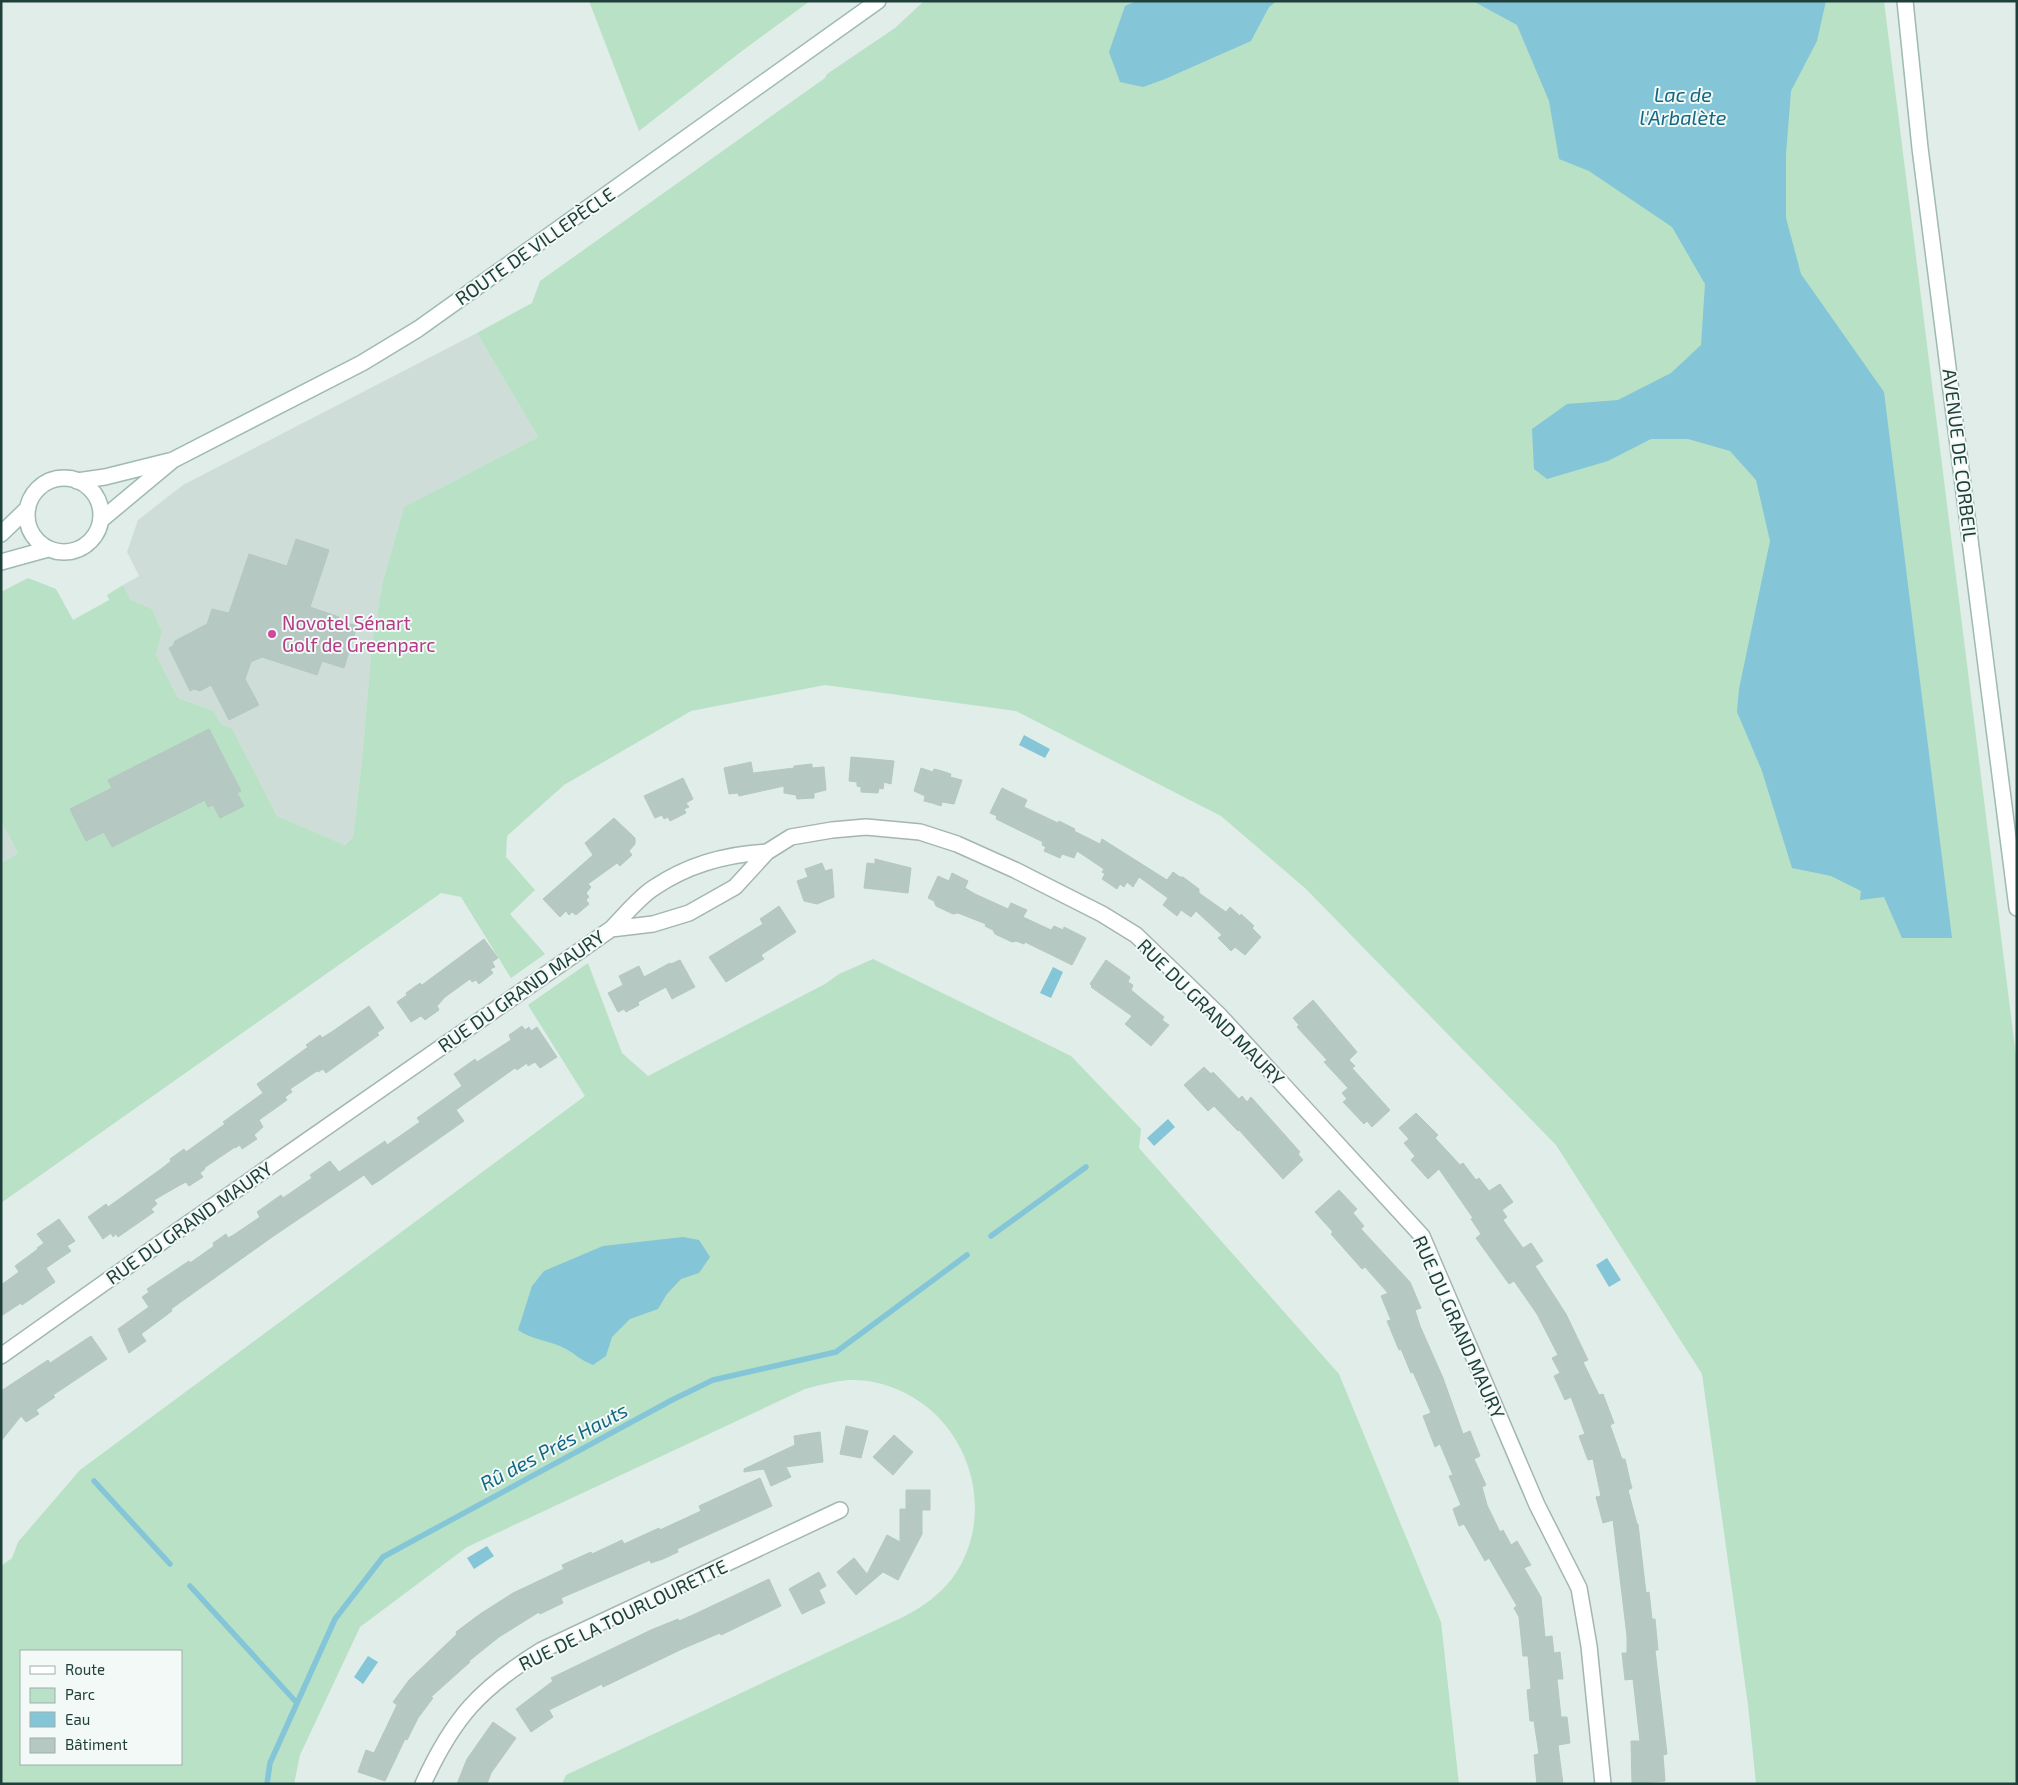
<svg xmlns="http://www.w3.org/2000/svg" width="2018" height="1785" viewBox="0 0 2018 1785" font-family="'Exo 2',sans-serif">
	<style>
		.built { fill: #cfddd8 }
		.green { fill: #b8e1c6; fill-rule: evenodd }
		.water { fill: #84c5d8 }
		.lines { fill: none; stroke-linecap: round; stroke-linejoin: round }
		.stream { stroke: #84c5d8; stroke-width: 5.5 }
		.building { fill: #b6c8c2; stroke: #b3c8c0 }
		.street-casing { stroke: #a3b6b1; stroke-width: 18 }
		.secondary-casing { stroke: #9ebab2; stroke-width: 18 }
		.street { stroke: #fff; stroke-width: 15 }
		.secondary { stroke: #fff; stroke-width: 15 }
		.hotel-dot { fill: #d1479c; stroke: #f2f9f6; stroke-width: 2 }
		.labels { text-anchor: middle; stroke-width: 4; stroke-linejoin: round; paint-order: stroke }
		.street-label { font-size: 19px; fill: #1f403a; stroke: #f2f9f6 }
		.hotel-label { font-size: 19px; fill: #b23c85; stroke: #f2f9f6; text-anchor: start }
		.water-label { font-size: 20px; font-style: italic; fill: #136782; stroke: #f2f9f6 }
	</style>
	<rect width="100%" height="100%" fill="#e1ede9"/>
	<path class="built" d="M 477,333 L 538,437 L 404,507 L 383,581 L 372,642 L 362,760 L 353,837 L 343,845 L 277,816 L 232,728 L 221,724 L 214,711 L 178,698 L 156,655 L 162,632 L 152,609 L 131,600 L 123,585 L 139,576 L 127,552 L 138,520 L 183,485 Z
		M 1,821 L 18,853 L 1,863 Z"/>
	<path class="green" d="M 589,1 L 810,1 L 742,51 L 639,131 Z
		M 924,1 L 1884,1 L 2017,1064 L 2017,1784 L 1756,1784 L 1748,1705 L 1702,1374 L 1556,1145 L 1306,889 L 1221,816 L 1016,711 L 825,685 L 691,711 L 564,785 L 507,836 L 506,857 L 535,890 L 510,914 L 545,954 L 511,978 L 461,897 L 441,893 L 1,1203 L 1,863 L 18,853 L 1,821 L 1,592 L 28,578 L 56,589 L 73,620 L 109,600 L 107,595 L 123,585 L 131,600 L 152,609 L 162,632 L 156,655 L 178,698 L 214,711 L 221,724 L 232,728 L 277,816 L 344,845 L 353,837 L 362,760 L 372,642 L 383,581 L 404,507 L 538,437 L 477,333 L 532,303 L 540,281 L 825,78 L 827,74 L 895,28 Z
		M 873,959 L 1071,1056 L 1141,1129 L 1139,1148 L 1339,1374 L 1441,1622 L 1459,1784 L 562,1784 L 566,1775 L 903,1617 C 921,1608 938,1596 951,1580 C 992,1526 978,1448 927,1407 C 906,1390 877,1379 850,1380 C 834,1381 820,1385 805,1389 L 467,1547 L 360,1627 L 300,1755 L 294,1784 L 1,1784 L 1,1566 L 12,1558 L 18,1542 L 80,1470 L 585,1096 L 528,1005 L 588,963 L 622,1053 L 648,1076 L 825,984 L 839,974 ZM 21,1651 L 181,1651 L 181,1764 L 21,1764 Z"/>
	<path class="water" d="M 1136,1 L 1277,1 L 1269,7 L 1251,41 L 1165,79 L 1143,87 L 1120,82 L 1109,52 L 1125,6 Z
		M 1473,1 L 1826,1 L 1817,41 L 1791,91 L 1786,154 L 1786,218 L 1801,274 L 1884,392 L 1952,938 L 1902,938 L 1884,897 L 1860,900 L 1861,891 L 1831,876 L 1792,868 L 1762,771 L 1737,712 L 1739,689 L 1770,541 L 1756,480 L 1730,451 L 1688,439 L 1651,439 L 1608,461 L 1547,479 L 1534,469 L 1532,429 L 1567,404 L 1618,400 L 1671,373 L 1701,345 L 1705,284 L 1672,227 L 1589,171 L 1559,159 L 1549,101 L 1517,25 Z
		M 1024,735 L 1050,749 L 1045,758 L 1019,745 Z
		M 1053,967 L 1063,972 L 1051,998 L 1040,993 Z
		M 1168,1119 L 1175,1127 L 1154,1146 L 1147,1138 Z
		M 683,1237 L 699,1240 L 710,1257 L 699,1273 L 681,1279 L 667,1294 L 658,1309 L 630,1319 L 612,1337 L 606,1356 L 593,1365 C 580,1360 577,1355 566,1349 C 550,1340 532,1340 518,1330 L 532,1286 L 544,1271 L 603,1246 Z
		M 1607,1258 L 1621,1280 L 1609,1287 L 1596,1265 Z
		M 487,1546 L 494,1556 L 474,1569 L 467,1558 Z
		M 368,1656 L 378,1662 L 363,1684 L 354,1677 Z"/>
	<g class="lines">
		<path class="stream" d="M 991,1236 L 1086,1167
			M 94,1481 L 170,1564
			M 190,1586 L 297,1703
			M 267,1784 L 270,1763 L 335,1619 L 383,1557 L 672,1400 L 713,1380 L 836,1352 L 967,1255"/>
	</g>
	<path class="building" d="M 296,539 L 329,550 L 310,607 L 339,617 L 338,620 L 357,626 L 344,668 L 322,661 L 317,675 L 262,657 L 251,662 L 245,679 L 259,705 L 229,720 L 211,685 L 200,691 L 194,689 L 190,691 L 169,648 L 173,646 L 175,641 L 207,624 L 212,609 L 229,613 L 249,554 L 287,566 Z
		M 209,729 L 241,791 L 237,793 L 244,806 L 220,818 L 213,805 L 208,807 L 205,800 L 112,847 L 104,832 L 86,841 L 70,809 L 112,788 L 108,780 Z
		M 851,757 L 894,761 L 891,784 L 884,782 L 883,789 L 879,788 L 878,793 L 861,792 L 861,787 L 857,786 L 857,782 L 849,781 Z
		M 751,762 L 753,773 L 794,768 L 794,766 L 812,764 L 812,768 L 824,767 L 826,790 L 814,793 L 814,798 L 797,799 L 796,795 L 784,793 L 784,786 L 739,796 L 738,793 L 729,794 L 724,768 Z
		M 921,768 L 933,772 L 934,769 L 942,771 L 951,774 L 950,777 L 962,780 L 954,804 L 942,802 L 941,806 L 932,803 L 924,801 L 925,796 L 914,791 Z
		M 683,778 L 693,799 L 686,803 L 689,807 L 684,809 L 686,813 L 670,821 L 668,817 L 664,819 L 662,815 L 655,818 L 644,796 Z
		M 1002,788 L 1027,800 L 1024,807 L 1058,823 L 1059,821 L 1075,829 L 1074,831 L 1100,844 L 1102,839 L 1167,880 L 1173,872 L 1180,877 L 1183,877 L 1199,889 L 1199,893 L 1226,912 L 1230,907 L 1240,916 L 1241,914 L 1254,926 L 1252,928 L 1261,937 L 1245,955 L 1235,947 L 1231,951 L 1218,938 L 1222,935 L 1196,911 L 1191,917 L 1181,910 L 1177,916 L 1163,905 L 1168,898 L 1139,877 L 1133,887 L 1127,882 L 1124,887 L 1120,884 L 1117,889 L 1102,879 L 1105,874 L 1102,872 L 1104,869 L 1077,851 L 1074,858 L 1062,854 L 1060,858 L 1044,851 L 1046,847 L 1042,845 L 1043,842 L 996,819 L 997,816 L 990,813 Z
		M 614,818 L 635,838 L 635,844 L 629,851 L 632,855 L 620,866 L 617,863 L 588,884 L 591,887 L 586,893 L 589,897 L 586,900 L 589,904 L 576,915 L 572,912 L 569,915 L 566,911 L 560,917 L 543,899 L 593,855 L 585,843 Z
		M 875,859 L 911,868 L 908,893 L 864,888 L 867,863 L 875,864 Z
		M 822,863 L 825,871 L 832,869 L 834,897 L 817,904 L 804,901 L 797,881 L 808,877 L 805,869 Z
		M 952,873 L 968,881 L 965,888 L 975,894 L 1008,909 L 1011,903 L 1027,910 L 1023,917 L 1051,930 L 1054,926 L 1063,930 L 1064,927 L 1086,938 L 1072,965 L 1025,942 L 1024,944 L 1016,941 L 1012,942 L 995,934 L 993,930 L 985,926 L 986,924 L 958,913 L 953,914 L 936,906 L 934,901 L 928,898 L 938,876 L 949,881 Z
		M 779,906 L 796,932 L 761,955 L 764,959 L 726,982 L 709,957 L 763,924 L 760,919 Z
		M 484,939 L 498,958 L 492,962 L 495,967 L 490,969 L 493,973 L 479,984 L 476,980 L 472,982 L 470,979 L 445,997 L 437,1006 L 439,1010 L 425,1020 L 421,1016 L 411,1022 L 397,1002 L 407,995 L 406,993 L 420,983 L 422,985 Z
		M 680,960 L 695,987 L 672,999 L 666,987 L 638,1002 L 639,1005 L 626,1012 L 624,1009 L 618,1012 L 608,993 L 623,985 L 619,976 L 639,966 L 644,977 L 670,963 L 671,964 Z
		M 1106,960 L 1130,977 L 1128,982 L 1133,985 L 1131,990 L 1164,1017 L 1162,1020 L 1169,1025 L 1151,1046 L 1125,1024 L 1132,1016 L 1091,987 L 1092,986 L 1090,984 Z
		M 1313,1000 L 1357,1052 L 1349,1060 L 1355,1066 L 1352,1068 L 1390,1110 L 1372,1127 L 1367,1121 L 1364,1124 L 1343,1102 L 1347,1099 L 1342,1093 L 1348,1088 L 1324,1062 L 1327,1060 L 1297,1027 L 1299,1025 L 1293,1018 Z
		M 369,1006 L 384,1028 L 377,1033 L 379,1035 L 326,1073 L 323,1069 L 318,1072 L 317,1071 L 290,1089 L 292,1092 L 285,1097 L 287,1100 L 259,1120 L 263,1127 L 254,1135 L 257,1139 L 242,1149 L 240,1145 L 235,1148 L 235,1147 L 204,1168 L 205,1169 L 200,1173 L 203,1177 L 189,1186 L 186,1182 L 180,1185 L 154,1200 L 157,1204 L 151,1209 L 154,1212 L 118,1237 L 116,1234 L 113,1237 L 111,1233 L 103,1239 L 88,1217 L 106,1204 L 108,1207 L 161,1169 L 171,1161 L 170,1159 L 184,1149 L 186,1152 L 225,1124 L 223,1122 L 263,1093 L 257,1084 L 308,1047 L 306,1045 L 320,1035 L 322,1038 L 333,1031 Z
		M 522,1026 L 525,1030 L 529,1027 L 531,1031 L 537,1027 L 557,1057 L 540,1068 L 535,1062 L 528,1066 L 527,1063 L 517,1070 L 515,1068 L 456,1110 L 464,1121 L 380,1180 L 372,1185 L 364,1175 L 275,1235 L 171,1309 L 172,1311 L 141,1334 L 146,1341 L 129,1353 L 118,1329 L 149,1307 L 142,1297 L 149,1292 L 147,1289 L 189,1261 L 190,1263 L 214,1246 L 213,1243 L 226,1234 L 228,1238 L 235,1234 L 260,1217 L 257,1212 L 281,1195 L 283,1198 L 312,1178 L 310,1175 L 330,1161 L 339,1172 L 385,1141 L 387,1145 L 420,1122 L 417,1118 L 462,1086 L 454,1074 L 475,1059 L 477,1062 L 511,1040 L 509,1035 Z
		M 1204,1067 L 1211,1074 L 1213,1072 L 1239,1099 L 1242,1096 L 1247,1102 L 1251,1097 L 1300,1152 L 1298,1154 L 1303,1160 L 1283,1179 L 1239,1130 L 1238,1131 L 1214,1106 L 1208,1111 L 1184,1085 Z
		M 1416,1113 L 1438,1135 L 1435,1138 L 1460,1165 L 1463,1163 L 1476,1180 L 1479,1178 L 1489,1191 L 1500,1184 L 1513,1202 L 1502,1210 L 1507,1217 L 1503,1220 L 1523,1248 L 1531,1243 L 1543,1261 L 1535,1266 L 1566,1314 L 1588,1360 L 1583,1362 L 1599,1395 L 1603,1394 L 1614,1423 L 1610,1425 L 1622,1459 L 1625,1459 L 1630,1481 L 1632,1488 L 1628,1490 L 1637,1524 L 1638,1524 L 1646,1593 L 1649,1592 L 1652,1619 L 1655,1619 L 1658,1650 L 1655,1650 L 1667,1754 L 1663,1755 L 1665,1781 L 1632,1784 L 1631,1741 L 1640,1741 L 1633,1679 L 1625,1680 L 1622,1653 L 1627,1653 L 1627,1636 L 1613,1520 L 1603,1523 L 1596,1497 L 1601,1496 L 1593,1459 L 1588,1460 L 1579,1436 L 1585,1434 L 1571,1397 L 1565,1400 L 1554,1376 L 1560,1373 L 1552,1358 L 1558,1355 L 1537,1314 L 1514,1281 L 1509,1284 L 1476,1238 L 1481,1234 L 1471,1219 L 1473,1218 L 1439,1169 L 1428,1179 L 1411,1160 L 1415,1156 L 1404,1143 L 1409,1139 L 1399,1128 Z
		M 1339,1190 L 1357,1209 L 1353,1213 L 1364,1226 L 1361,1229 L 1410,1282 L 1421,1308 L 1415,1310 L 1420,1326 L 1443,1378 L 1463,1434 L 1470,1431 L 1480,1456 L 1474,1459 L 1486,1485 L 1482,1487 L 1487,1505 L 1500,1532 L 1503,1530 L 1511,1545 L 1517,1541 L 1531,1565 L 1524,1568 L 1541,1597 L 1545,1637 L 1552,1636 L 1554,1653 L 1560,1652 L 1563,1679 L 1557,1679 L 1561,1717 L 1567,1717 L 1570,1743 L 1558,1745 L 1563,1784 L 1537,1784 L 1534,1755 L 1539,1754 L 1534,1721 L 1530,1721 L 1527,1690 L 1531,1689 L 1528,1656 L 1523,1656 L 1519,1617 L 1514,1608 L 1517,1606 L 1489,1558 L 1485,1561 L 1464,1524 L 1459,1526 L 1453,1509 L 1461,1505 L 1449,1476 L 1453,1475 L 1440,1444 L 1435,1447 L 1423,1416 L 1431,1413 L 1413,1372 L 1411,1373 L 1401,1349 L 1399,1350 L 1387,1321 L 1391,1320 L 1381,1296 L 1388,1293 L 1365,1267 L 1362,1269 L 1331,1234 L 1333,1232 L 1315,1212 Z
		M 59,1219 L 75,1241 L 67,1246 L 71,1251 L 46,1268 L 55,1282 L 22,1305 L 21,1303 L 1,1316 L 1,1285 L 19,1272 L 15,1266 L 38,1249 L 37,1248 L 44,1243 L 37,1234 Z
		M 91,1336 L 107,1359 L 53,1395 L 55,1397 L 36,1410 L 39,1414 L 26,1422 L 21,1416 L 1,1441 L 1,1391 L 48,1360 L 50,1363 Z
		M 846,1426 L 868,1431 L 861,1458 L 840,1454 Z
		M 820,1432 L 823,1462 L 786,1467 L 791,1477 L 771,1486 L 764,1469 L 744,1472 L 744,1469 L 795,1445 L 794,1436 Z
		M 894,1435 L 913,1452 L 893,1475 L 873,1457 Z
		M 760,1478 L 772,1506 L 677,1549 L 678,1552 L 663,1559 L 651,1563 L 650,1560 L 561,1598 L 563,1603 L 540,1614 L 539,1612 L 499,1637 L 469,1661 L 470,1662 L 431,1697 L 433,1698 L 418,1718 L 407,1740 L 405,1739 L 385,1781 L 358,1772 L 366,1750 L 374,1753 L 397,1705 L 393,1702 L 409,1680 L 457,1634 L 456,1632 L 480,1614 L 513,1593 L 564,1569 L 562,1565 L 591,1552 L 592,1554 L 622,1540 L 624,1544 L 659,1528 L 660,1530 L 701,1511 L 699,1506 Z
		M 906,1490 L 930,1490 L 930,1510 L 922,1510 L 922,1534 L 898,1580 L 883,1572 L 856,1595 L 837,1572 L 854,1558 L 867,1574 L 887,1535 L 900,1542 L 900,1509 L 906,1509 Z
		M 819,1572 L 826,1586 L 819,1590 L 825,1603 L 802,1614 L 789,1589 Z
		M 769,1579 L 781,1606 L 721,1635 L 720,1633 L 682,1649 L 603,1687 L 602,1684 L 549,1710 L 553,1717 L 531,1732 L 516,1709 L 553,1681 L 551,1678 L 651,1630 L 678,1619 L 679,1621 L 695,1614 Z
		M 493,1722 L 516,1738 L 491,1773 L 487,1784 L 457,1784 L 467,1759 Z"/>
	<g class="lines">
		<g class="street-casing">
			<path id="street" d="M 611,929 C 624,916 640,896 655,887 C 689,864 727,854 767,852
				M 1,1356 L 183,1227 L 611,929 L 653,924 L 689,913 L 735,887 L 767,852 L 791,837 L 832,830 L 866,827 L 920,832 L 957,844 L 1015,870 L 1102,914 L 1136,935 L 1220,1016 L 1422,1236 L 1537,1505 L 1579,1588 L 1589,1646 L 1603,1784
				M 423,1784 C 453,1718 480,1688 542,1650 L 840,1510"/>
		</g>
		<g class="secondary-casing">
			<path id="secondary" d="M 1905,1 L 1920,148 L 2017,908
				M27 515a37 37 0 1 1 74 0a37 37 0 1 1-74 0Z
				M 77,481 L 105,477 L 169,461
				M 101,520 L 173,460 L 362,363 L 418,329 L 878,1
				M 1,534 L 28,508
				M 1,562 L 48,549"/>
		</g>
		<use href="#street" class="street"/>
		<use href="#secondary" class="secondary"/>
	</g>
	<circle class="hotel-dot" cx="272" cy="634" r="5"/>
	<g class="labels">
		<g class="street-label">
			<text transform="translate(535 246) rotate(-35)" y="7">ROUTE DE VILLEPÈCLE</text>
			<text transform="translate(1960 455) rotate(83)" y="7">AVENUE DE CORBEIL</text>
			<text transform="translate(521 991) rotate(-35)" y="7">RUE DU GRAND MAURY</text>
			<text transform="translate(1211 1012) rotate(45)" y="7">RUE DU GRAND MAURY</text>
			<text transform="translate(189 1223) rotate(-35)" y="7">RUE DU GRAND MAURY</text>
			<text transform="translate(1459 1327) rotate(66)" y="7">RUE DU GRAND MAURY</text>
			<text transform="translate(623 1615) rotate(-26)" y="7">RUE DE LA TOURLOURETTE</text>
		</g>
		<g class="hotel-label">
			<text x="282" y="630">Novotel Sénart<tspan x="282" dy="22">Golf de Greenparc</tspan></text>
		</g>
		<g class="water-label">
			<text x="1683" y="102">Lac de<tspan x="1683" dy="23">l'Arbalète</tspan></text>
			<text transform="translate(554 1447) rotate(-28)" y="7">Rû des Prés Hauts</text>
		</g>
	</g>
	<rect width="2018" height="1785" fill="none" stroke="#1f403a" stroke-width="5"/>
	<rect x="20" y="1650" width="162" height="115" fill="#f2f9f6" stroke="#9eafab"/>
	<rect x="30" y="1666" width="25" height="8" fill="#ffffff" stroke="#9eafab"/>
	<text x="65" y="1675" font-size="15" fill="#1f403a">Route</text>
	<rect x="30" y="1688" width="25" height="15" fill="#b8e1c6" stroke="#9eafab"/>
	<text x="65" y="1700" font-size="15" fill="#1f403a">Parc</text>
	<rect x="30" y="1712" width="25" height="15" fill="#84c5d8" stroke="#9eafab"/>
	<text x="65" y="1725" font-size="15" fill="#1f403a">Eau</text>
	<rect x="30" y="1738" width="25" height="15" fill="#b6c8c2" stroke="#9eafab"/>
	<text x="65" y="1750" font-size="15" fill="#1f403a">Bâtiment</text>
</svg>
